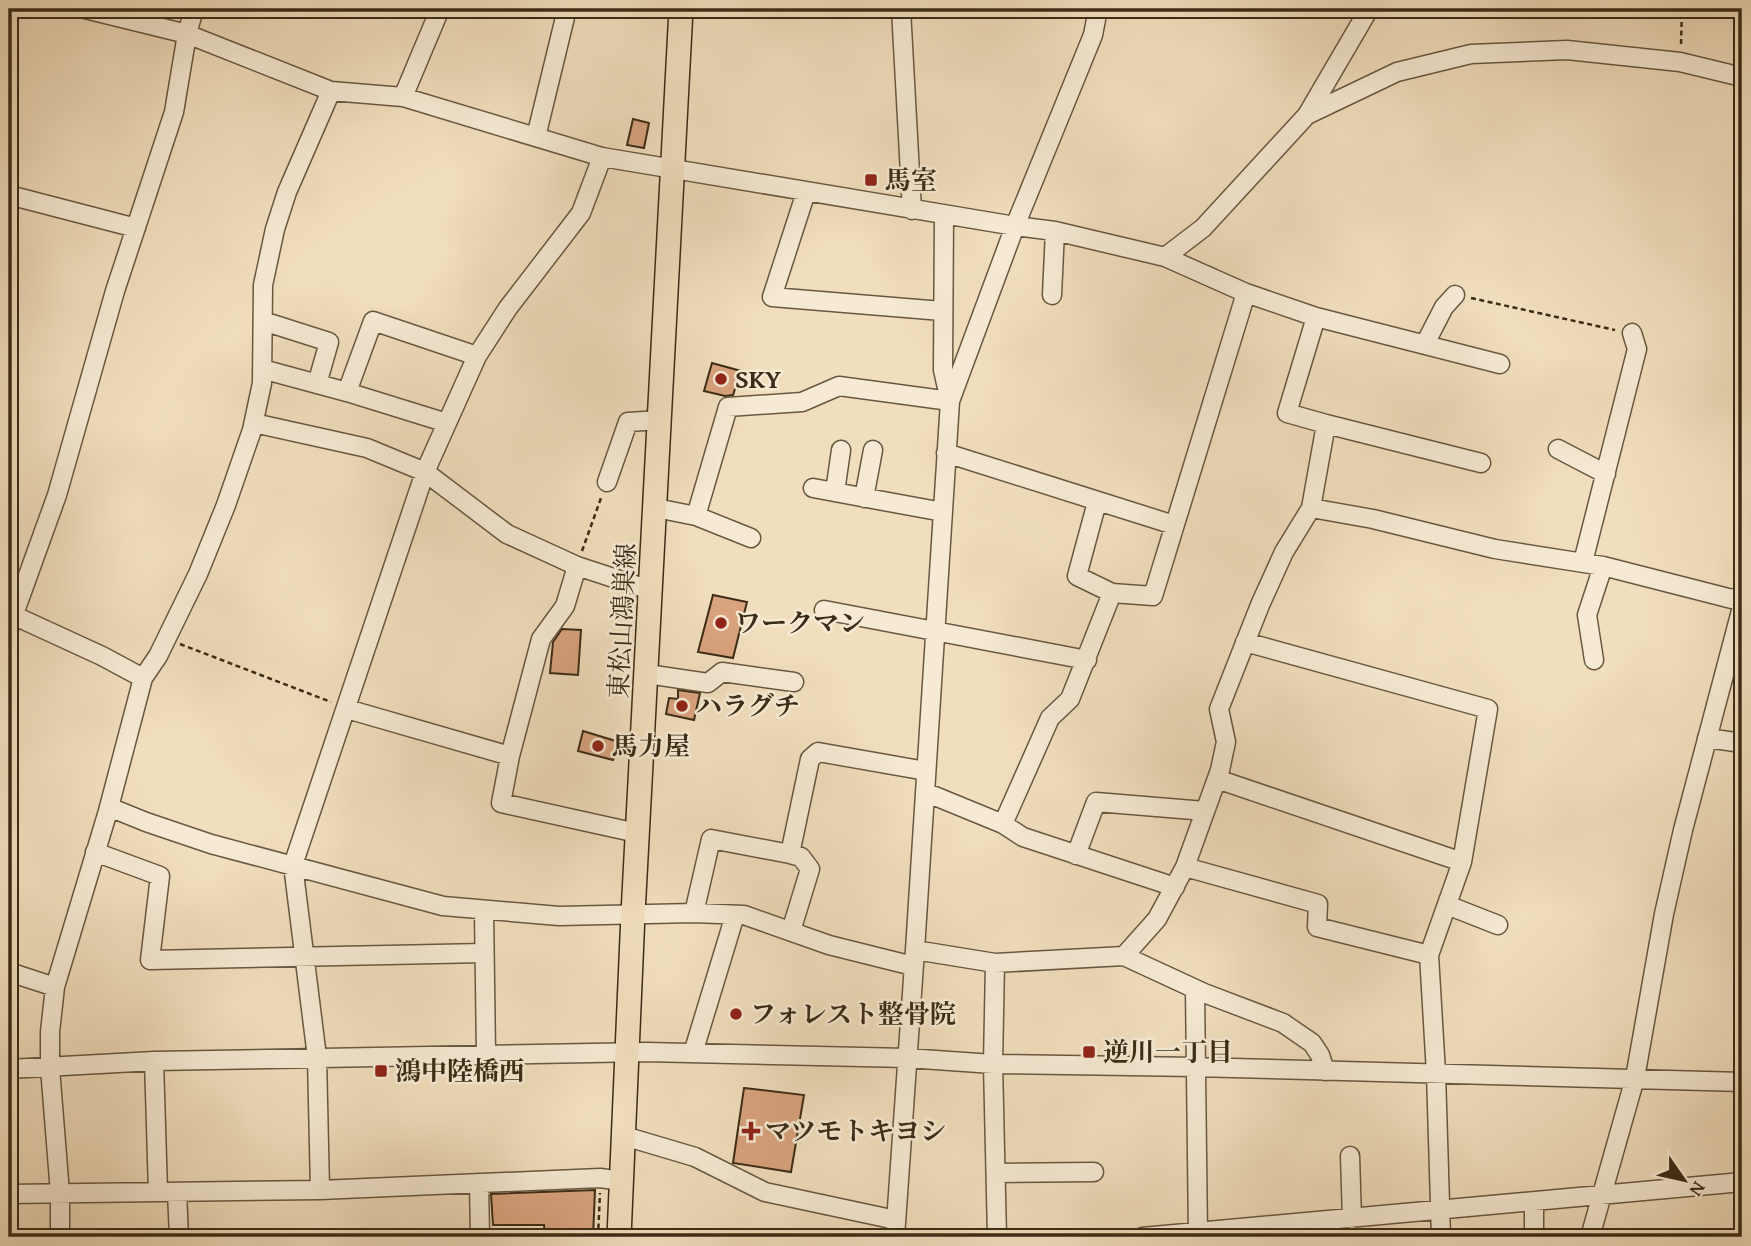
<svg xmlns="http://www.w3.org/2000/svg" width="1751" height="1246" viewBox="0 0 1751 1246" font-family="'Gentium Book Plus','Noto Serif JP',serif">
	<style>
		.building { fill: #d9a37e; stroke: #3b2c16; stroke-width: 2 }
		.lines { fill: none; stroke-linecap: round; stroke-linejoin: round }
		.minor-casing { stroke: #685840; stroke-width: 21 }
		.major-casing { stroke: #3b2c16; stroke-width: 26 }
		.path { stroke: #3b2c16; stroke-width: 2.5; stroke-dasharray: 5 3.5; stroke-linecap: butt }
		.minor { stroke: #f6ead4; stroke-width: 18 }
		.major { stroke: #f1debd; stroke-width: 23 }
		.poi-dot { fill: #8f2418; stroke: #f6ead4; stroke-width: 2.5 }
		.labels { text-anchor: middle; stroke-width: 5; stroke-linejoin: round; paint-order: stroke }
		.poi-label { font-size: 26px; font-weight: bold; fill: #3b2c16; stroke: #f6ead4; text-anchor: start }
		.street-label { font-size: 26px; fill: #3b2c16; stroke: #f6ead4 }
	</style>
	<rect width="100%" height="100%" fill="#f1debd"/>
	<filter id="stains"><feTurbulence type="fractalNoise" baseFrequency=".00286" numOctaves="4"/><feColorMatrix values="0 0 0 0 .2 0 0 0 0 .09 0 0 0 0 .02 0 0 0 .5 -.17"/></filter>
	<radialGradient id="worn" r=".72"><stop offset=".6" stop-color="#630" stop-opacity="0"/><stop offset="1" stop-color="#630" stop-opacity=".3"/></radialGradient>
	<path class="building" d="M 633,119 L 649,123 L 644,148 L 627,145 Z
		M 712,363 L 741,371 L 733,395 L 725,396 L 704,391 Z
		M 713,595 L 747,602 L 733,658 L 698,652 Z
		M 562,629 L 581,630 L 578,675 L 550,673 L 553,642 Z
		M 678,690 L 700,693 L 694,720 L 666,714 L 669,698 L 678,699 Z
		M 583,731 L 619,742 L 613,760 L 578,751 Z
		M 744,1088 L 804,1095 L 791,1172 L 733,1163 Z
		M 595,1190 L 593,1237 L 545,1237 L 544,1225 L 493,1225 L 491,1194 Z"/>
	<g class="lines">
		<g class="minor-casing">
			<path id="minor" d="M 85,9 L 187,34 L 331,91 L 403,97 L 602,157 L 1015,226 L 950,401 L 915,950 L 895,1237
				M 901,9 L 912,210
				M 1098,9 L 1093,35 L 1015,226 L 1055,231 L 1165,257 L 1246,293 L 1316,317 L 1500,364
				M 403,97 L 440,9
				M 1307,115 L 1397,72 L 1471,54 L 1567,50 L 1680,62 L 1742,77
				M 536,137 L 567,9
				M 806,192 L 772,297 L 942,311
				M 9,195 L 136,228
				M 1165,257 L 1203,228 L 1307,115 L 1369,9
				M 1052,295 L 1055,231
				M 263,321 L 329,342 L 317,384
				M 1425,344 L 1444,307 L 1455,295
				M 262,369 L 347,392 L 447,423
				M 347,392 L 373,321 L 477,356
				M 254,423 L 367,448 L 425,472 L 507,534 L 577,566 L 641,587 L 652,588
				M 1326,424 L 1481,463
				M 1558,449 L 1606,474
				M 946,453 L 1174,525
				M 607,482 L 628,422 L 661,420
				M 813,488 L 943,512
				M 835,492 L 841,450
				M 864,498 L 873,450
				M 1097,502 L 1077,576 L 1112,593
				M 656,508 L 696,516 L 728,407 L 802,402 L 839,386 L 950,401 L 943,370 L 944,215
				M 1311,508 L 1373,519 L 1495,549 L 1603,566 L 1732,599 L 1742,596
				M 696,516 L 751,538
				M 1583,562 L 1637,349 L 1632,333
				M 824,610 L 1087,660
				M 9,611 L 15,616 L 102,656 L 143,678
				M 9,628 L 57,495 L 115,291 L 174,112 L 187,34 L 194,9
				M 1245,642 L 1488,709 L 1462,862
				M 1594,660 L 1587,615 L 1603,566
				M 647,674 L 708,683 L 722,672 L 794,682
				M 347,709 L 510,756 L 501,803 L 637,833
				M 1707,738 L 1742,743
				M 510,756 L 541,639 L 565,606 L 577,566
				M 1217,779 L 1462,862 L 1429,955 L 1436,1073 L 1441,1237
				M 925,792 L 1003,824 L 1023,837 L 1175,887
				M 109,807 L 146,822 L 211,844 L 443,906 L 559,916 L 694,913 L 744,915 L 829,945 L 913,966
				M 1003,824 L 1050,718 L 1070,699 L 1112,593 L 1153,596 L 1246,293
				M 95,852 L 160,876 L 150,960 L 484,953
				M 1076,855 L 1096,802 L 1205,811
				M 1185,867 L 1318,904 L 1317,927 L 1429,955
				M 1447,905 L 1498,925
				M 484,911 L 486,1054
				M 694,913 L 711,839 L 790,854
				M 791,931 L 810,869 L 801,857 L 790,854 L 810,759 L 818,752 L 926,771
				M 915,950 L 995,963 L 1124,956 L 1204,993 L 1283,1023 L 1312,1043 L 1320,1055 L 1325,1071
				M 1124,956 L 1157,919 L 1185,867 L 1220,770 L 1226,742 L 1219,709 L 1260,605 L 1284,552 L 1311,508 L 1326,424 L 1287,413 L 1316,317
				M 995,963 L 993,1064 L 997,1237
				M 9,972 L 55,987
				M 1195,989 L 1198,1237
				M 693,1053 L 735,915
				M 154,1061 L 158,1192
				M 9,1069 L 154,1061 L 646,1052 L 907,1058 L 993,1064 L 1195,1067 L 1742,1082
				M 624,1136 L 695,1157 L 765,1192 L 896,1220
				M 1350,1156 L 1352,1219
				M 996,1173 L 1094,1172
				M 479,1183 L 480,1237
				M 320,1190 L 317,1057 L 293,865 L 425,472 L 477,356 L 508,308 L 581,213 L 602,157
				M 177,1192 L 179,1237
				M 9,1194 L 320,1190 L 600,1178 L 622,1181
				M 60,1237 L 60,1193 L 50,1068 L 50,1032 L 55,987 L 108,811 L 143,678 L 158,656 L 198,574 L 226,505 L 252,430 L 262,383 L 263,285 L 275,229 L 287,192 L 331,91
				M 1142,1237 L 1742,1182
				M 1534,1237 L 1534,1203
				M 1590,1237 L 1635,1078 L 1664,914 L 1683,830 L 1742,607"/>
		</g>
		<g class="major-casing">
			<path id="major" d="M 619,1237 L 633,914 L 681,9"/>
		</g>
		<path class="path" d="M 1681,44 L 1682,9
			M 1471,298 L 1615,330
			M 582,551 L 601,498
			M 180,644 L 331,702
			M 598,1237 L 600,1193"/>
		<use href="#minor" class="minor"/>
		<use href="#major" class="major"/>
	</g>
	<g class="poi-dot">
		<rect x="864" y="173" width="14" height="14" rx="3.5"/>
		<circle cx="721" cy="379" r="7"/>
		<circle cx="721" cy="623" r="7"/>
		<circle cx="682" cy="706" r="7"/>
		<circle cx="598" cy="746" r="7"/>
		<circle cx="736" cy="1014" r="7"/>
		<rect x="1082" y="1045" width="14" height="14" rx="3.5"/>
		<rect x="374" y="1064" width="14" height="14" rx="3.5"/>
		<path d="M747.5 1120.5h7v7h7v7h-7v7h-7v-7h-7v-7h7z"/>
	</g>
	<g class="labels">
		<g class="poi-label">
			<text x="885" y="189">馬室</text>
			<text x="735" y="388">SKY</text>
			<text x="735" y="632">ワークマン</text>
			<text x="696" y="715">ハラグチ</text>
			<text x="612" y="755">馬力屋</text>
			<text x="750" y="1023">フォレスト整骨院</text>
			<text x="1103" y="1061">逆川一丁目</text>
			<text x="395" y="1080">鴻中陸橋西</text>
			<text x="765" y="1140">マツモトキヨシ</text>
		</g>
		<g class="street-label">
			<text transform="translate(622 621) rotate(-87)" y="9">東松山鴻巣線</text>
		</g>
	</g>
	<rect width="1751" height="1246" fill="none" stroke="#f1debd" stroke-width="35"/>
	<rect x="10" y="10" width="1730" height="1225" fill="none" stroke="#3b2c16" stroke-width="3.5"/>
	<rect x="18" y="18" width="1716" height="1211" fill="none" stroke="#3b2c16" stroke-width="2"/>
	<g transform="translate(1684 1180) rotate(124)" stroke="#f6ead4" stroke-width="5" paint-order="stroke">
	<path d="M0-5L12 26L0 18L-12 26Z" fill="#3b2c16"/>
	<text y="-10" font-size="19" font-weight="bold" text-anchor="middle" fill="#3b2c16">N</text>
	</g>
	<rect width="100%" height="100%" filter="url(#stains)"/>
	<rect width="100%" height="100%" fill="url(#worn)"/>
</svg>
